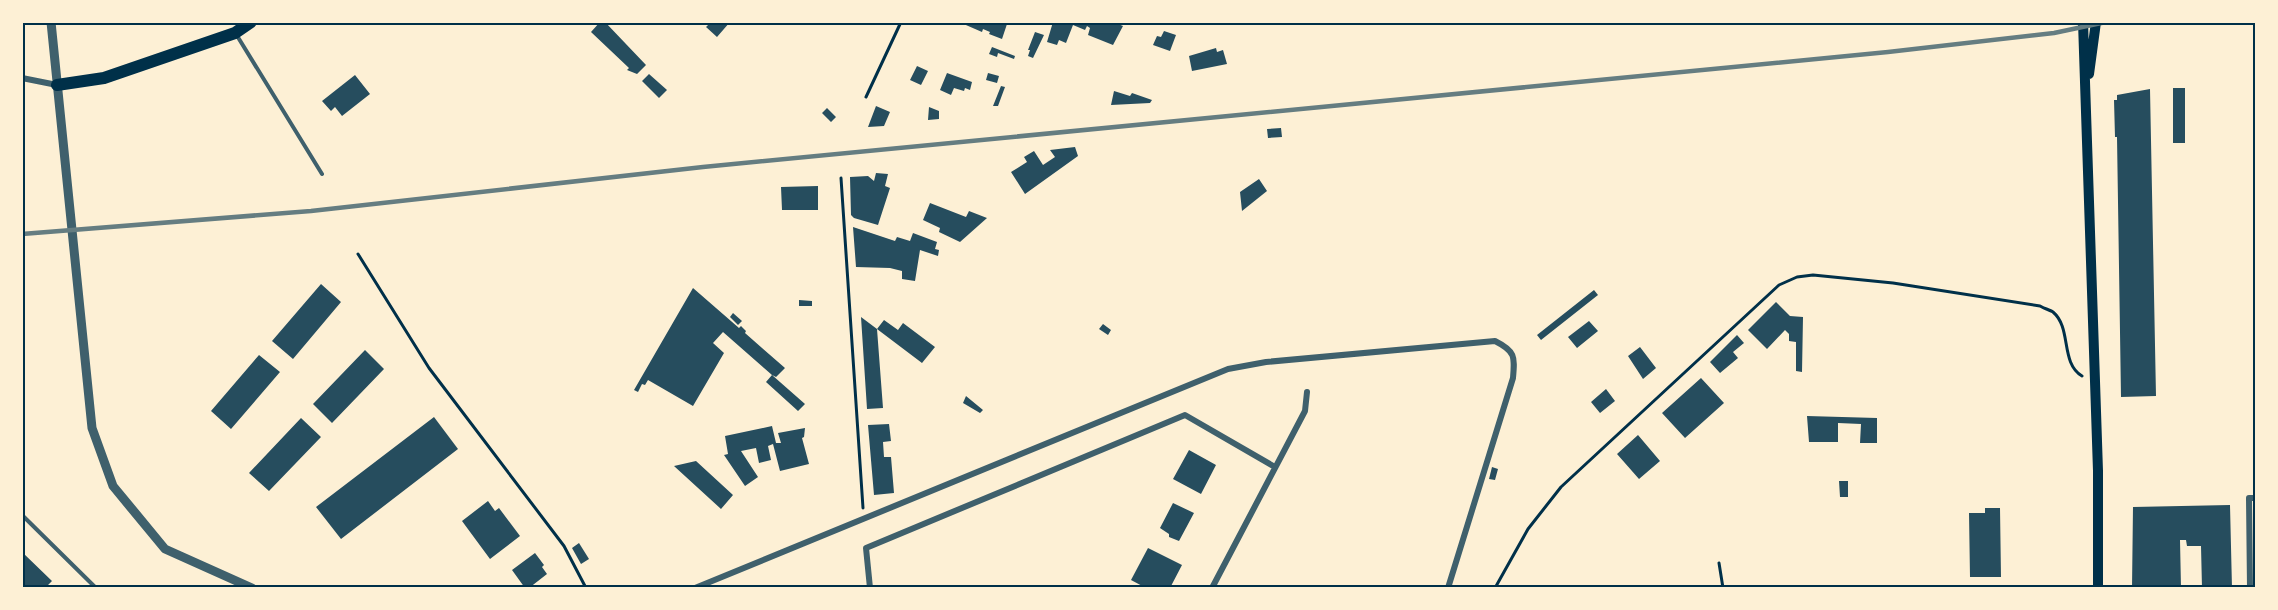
<svg xmlns="http://www.w3.org/2000/svg" width="2278" height="610" viewBox="0 0 2278 610" font-family="'Golos Text',sans-serif">
	<style>
		.building { fill: #264d5e }
		.lines { fill: none; stroke-linecap: round; stroke-linejoin: round }
		.path { stroke: #003049; stroke-width: 3 }
		.service { stroke: #3f606c; stroke-width: 4 }
		.minor { stroke: #3f606c; stroke-width: 6 }
		.tertiary { stroke: #3f606c; stroke-width: 9 }
		.secondary { stroke: #003049; stroke-width: 10 }
		.trunk { stroke: #003049; stroke-width: 12 }
		.rail { stroke: #657d81; stroke-width: 4.5 }
		.neatline { fill: none; stroke: #003049; stroke-width: 2 }
	</style>
	<rect width="100%" height="100%" fill="#fdf0d5"/>
	<path class="building" d="M 600,22 L 605,22 L 646,65 L 637,74 L 627,70 L 629,68 L 591,32 Z
		M 711,22 L 730,22 L 717,37 L 706,27 Z
		M 959,22 L 1003,22 L 1007,24 L 1002,39 L 989,34 L 990,32 L 983,29 L 982,32 Z
		M 1053,22 L 1113,22 L 1123,26 L 1113,45 L 1088,35 L 1090,28 L 1087,26 L 1085,30 L 1073,25 L 1066,43 L 1059,40 L 1057,45 L 1047,42 Z
		M 1164,31 L 1176,35 L 1170,51 L 1153,45 L 1157,36 L 1161,37 Z
		M 1035,32 L 1044,35 L 1033,58 L 1028,56 L 1030,50 L 1028,50 Z
		M 992,47 L 1015,56 L 1014,59 L 998,53 L 997,57 L 989,54 Z
		M 1216,48 L 1217,52 L 1223,50 L 1227,64 L 1192,71 L 1189,56 Z
		M 917,66 L 928,71 L 921,85 L 910,80 Z
		M 947,73 L 972,82 L 970,90 L 965,88 L 964,91 L 954,88 L 951,95 L 940,90 Z
		M 988,73 L 999,76 L 997,83 L 986,80 Z
		M 649,74 L 667,90 L 659,98 L 642,81 Z
		M 355,75 L 370,94 L 342,116 L 335,107 L 331,111 L 322,101 Z
		M 1001,86 L 1005,87 L 998,106 L 993,106 Z
		M 2173,88 L 2185,88 L 2185,143 L 2173,143 Z
		M 2150,89 L 2156,396 L 2121,397 L 2117,137 L 2115,137 L 2114,100 L 2117,100 L 2117,95 Z
		M 1114,91 L 1130,96 L 1132,93 L 1152,100 L 1150,103 L 1111,105 Z
		M 876,106 L 890,112 L 884,126 L 868,127 Z
		M 929,107 L 939,111 L 939,119 L 928,120 Z
		M 827,108 L 836,117 L 831,122 L 822,113 Z
		M 1281,128 L 1282,137 L 1268,138 L 1267,129 Z
		M 1075,147 L 1078,156 L 1025,194 L 1011,172 L 1027,162 L 1024,157 L 1034,151 L 1043,165 L 1055,157 L 1050,150 Z
		M 876,173 L 888,174 L 885,186 L 890,188 L 878,225 L 854,218 L 851,215 L 850,177 L 868,176 L 874,181 Z
		M 1259,179 L 1267,191 L 1242,211 L 1240,192 Z
		M 818,186 L 818,210 L 782,210 L 781,187 Z
		M 930,203 L 966,217 L 969,211 L 987,218 L 960,242 L 939,232 L 940,228 L 923,220 Z
		M 853,227 L 895,241 L 897,237 L 910,241 L 913,233 L 937,242 L 935,249 L 939,250 L 938,256 L 920,250 L 915,281 L 902,279 L 902,271 L 890,268 L 856,267 Z
		M 321,284 L 341,302 L 293,359 L 272,341 Z
		M 693,288 L 739,328 L 741,326 L 746,331 L 745,333 L 785,368 L 776,377 L 772,375 L 723,332 L 713,343 L 724,353 L 693,406 L 648,380 L 645,385 L 642,384 L 638,392 L 634,390 Z
		M 1594,290 L 1598,295 L 1541,340 L 1537,335 Z
		M 799,300 L 812,301 L 812,306 L 799,306 Z
		M 1776,302 L 1790,316 L 1803,317 L 1802,372 L 1796,371 L 1796,342 L 1789,341 L 1789,334 L 1785,330 L 1767,349 L 1748,330 Z
		M 733,313 L 742,321 L 738,325 L 730,317 Z
		M 861,317 L 877,329 L 884,320 L 898,330 L 903,323 L 935,347 L 922,363 L 877,329 L 883,408 L 867,409 Z
		M 1589,321 L 1598,331 L 1577,348 L 1568,337 Z
		M 1103,324 L 1111,330 L 1108,335 L 1099,329 Z
		M 1737,335 L 1744,343 L 1733,352 L 1738,358 L 1720,373 L 1710,362 Z
		M 1640,347 L 1656,368 L 1643,379 L 1628,356 Z
		M 365,350 L 384,369 L 332,423 L 313,404 Z
		M 259,355 L 280,372 L 231,429 L 211,411 Z
		M 772,375 L 805,404 L 798,411 L 766,382 Z
		M 1701,378 L 1724,403 L 1685,438 L 1662,413 Z
		M 1606,389 L 1615,401 L 1600,413 L 1591,402 Z
		M 966,396 L 983,410 L 980,413 L 963,403 Z
		M 1807,416 L 1877,418 L 1877,443 L 1860,443 L 1861,424 L 1838,423 L 1838,442 L 1809,442 Z
		M 434,417 L 458,449 L 341,539 L 316,507 Z
		M 301,418 L 321,437 L 269,491 L 249,473 Z
		M 889,424 L 891,441 L 883,442 L 884,457 L 891,457 L 894,493 L 874,495 L 868,425 Z
		M 772,426 L 776,443 L 781,443 L 778,433 L 805,428 L 804,437 L 802,438 L 809,464 L 780,471 L 773,444 L 768,446 L 771,460 L 759,463 L 756,448 L 741,451 L 758,477 L 745,486 L 724,455 L 728,454 L 725,436 Z
		M 1638,435 L 1660,461 L 1639,479 L 1617,454 Z
		M 1189,450 L 1216,465 L 1201,494 L 1173,479 Z
		M 696,461 L 733,495 L 721,509 L 674,466 Z
		M 1492,467 L 1498,469 L 1495,480 L 1489,479 Z
		M 1839,481 L 1848,481 L 1848,497 L 1840,497 Z
		M 488,501 L 495,511 L 499,508 L 520,536 L 490,559 L 462,521 Z
		M 1173,503 L 1194,513 L 1179,541 L 1169,537 L 1169,534 L 1160,528 Z
		M 2230,505 L 2232,588 L 2202,588 L 2201,546 L 2187,546 L 2186,540 L 2180,540 L 2181,588 L 2132,588 L 2133,507 Z
		M 1985,508 L 2000,508 L 2001,577 L 1970,577 L 1969,513 L 1985,513 Z
		M 579,543 L 589,559 L 581,564 L 572,548 Z
		M 1148,548 L 1182,565 L 1170,588 L 1146,588 L 1131,580 Z
		M 22,552 L 52,581 L 45,588 L 22,588 Z
		M 535,553 L 544,565 L 542,567 L 547,574 L 529,588 L 525,588 L 512,570 Z"/>
	<g class="lines">
		<path class="path" d="M 866,97 L 901,22
			M 841,178 L 863,508
			M 358,254 L 429,368 L 564,546 L 586,588
			M 1719,563 L 1723,588
			M 1495,588 L 1528,529 L 1561,487 L 1779,285 L 1797,277 L 1813,275 L 1893,283 L 2040,306 C 2043,308 2050,310 2053,312 C 2072,328 2060,363 2082,376"/>
		<path class="service" d="M 236,34 L 322,174
			M 22,515 L 96,588"/>
		<path class="minor" d="M 22,78 L 57,85
			M 695,588 L 1228,369 L 1266,362 L 1495,341 C 1515,351 1515,356 1513,378 L 1448,588
			M 870,588 L 866,548 L 1185,415 L 1275,467
			M 1212,588 L 1305,411 L 1307,392
			M 2250,588 L 2249,498 L 2256,498"/>
		<path class="tertiary" d="M 51,22 L 92,428 L 113,486 L 165,549 L 252,588"/>
		<path class="secondary" d="M 2083,22 L 2098,471 L 2098,588
			M 2089,74 L 2096,22"/>
		<path class="trunk" d="M 57,85 L 104,78 L 235,33 L 251,22"/>
		<path class="rail" d="M 22,234 L 311,211 L 703,167 L 1888,52 L 2054,33 L 2106,22"/>
	</g>
	<rect width="2278" height="610" fill="none" stroke="#fdf0d5" stroke-width="48"/>
	<rect x="24" y="24" width="2230" height="562" class="neatline"/>
</svg>
